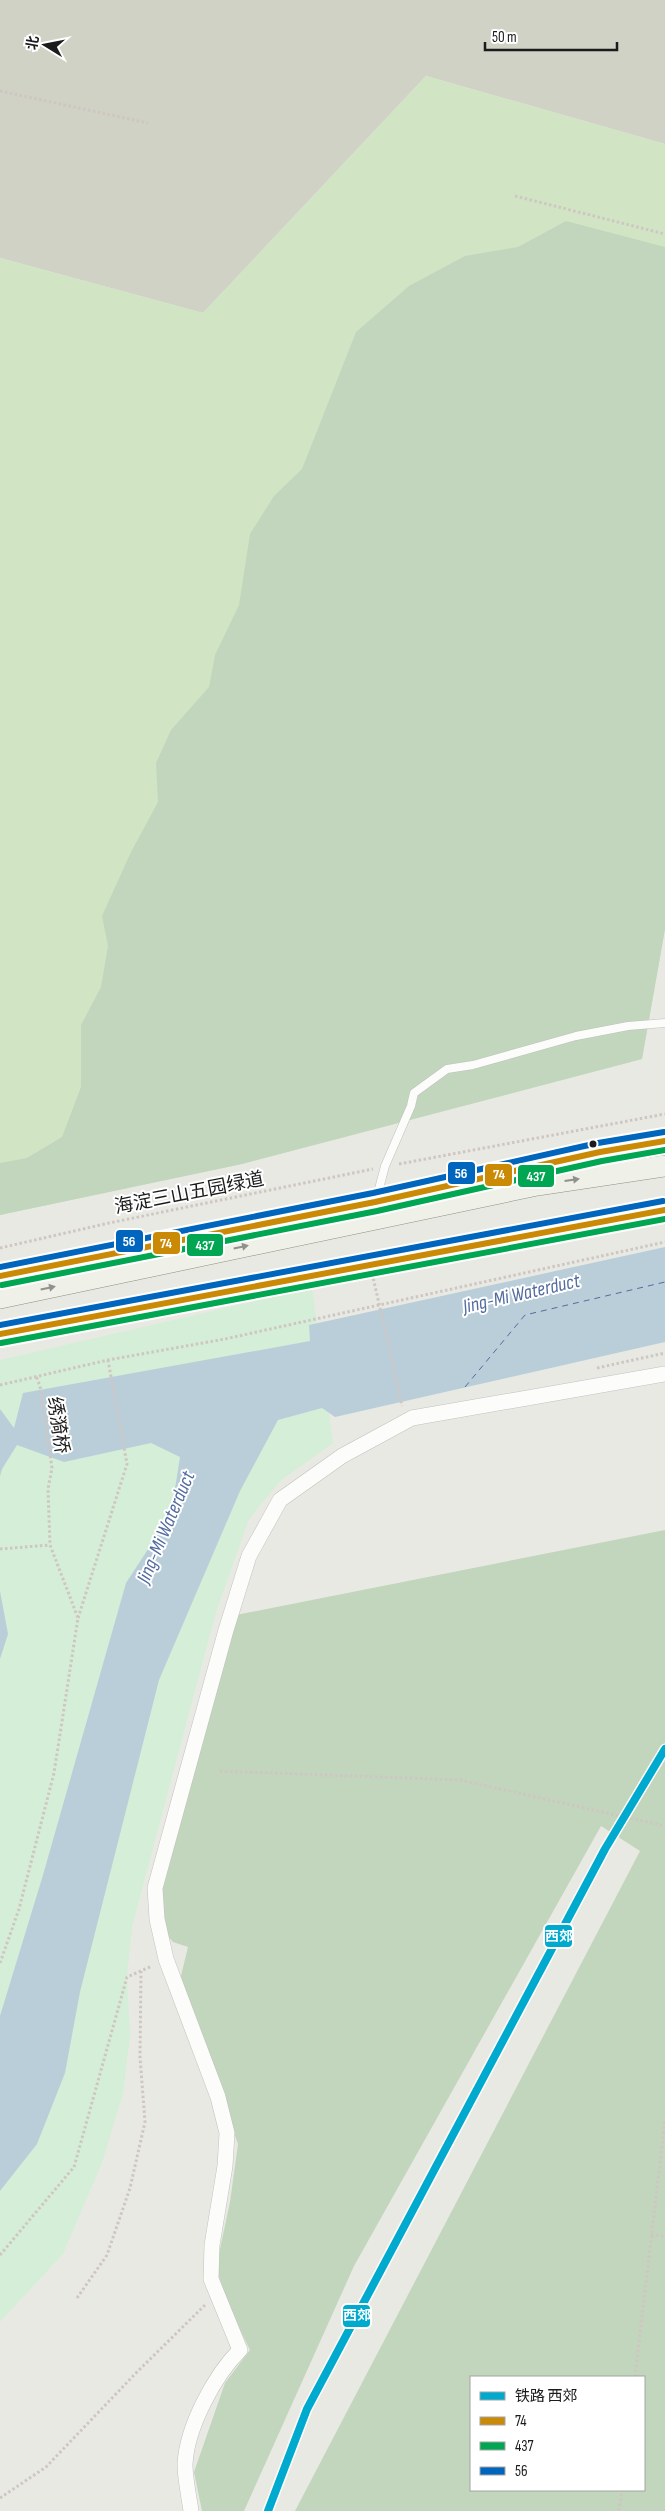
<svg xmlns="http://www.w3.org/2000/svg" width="665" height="2511" viewBox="0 0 665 2511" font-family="'Sofia Sans Condensed','Noto Sans SC',sans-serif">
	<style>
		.construction { fill: #d0d2c6 }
		.grass { fill: #d1e5c5 }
		.forest { fill: #c1d6bc; fill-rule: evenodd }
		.park { fill: #d4eed8 }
		.water { fill: #baceda }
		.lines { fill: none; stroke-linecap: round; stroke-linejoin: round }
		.ferry { stroke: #536c9f; stroke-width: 1; stroke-dasharray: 6 5; stroke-linecap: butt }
		.service-casing { stroke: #c0c0be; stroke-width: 9 }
		.minor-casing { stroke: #c0c0be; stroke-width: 16 }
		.tertiary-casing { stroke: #c0c0be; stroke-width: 20 }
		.secondary-casing { stroke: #8c917e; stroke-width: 22 }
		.path { stroke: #cfc6c2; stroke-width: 3; stroke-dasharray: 2.5 2.5; stroke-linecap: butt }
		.service { stroke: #fcfcfb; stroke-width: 8 }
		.minor { stroke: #fcfcfb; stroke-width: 15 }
		.tertiary { stroke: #fcfcfb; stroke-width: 19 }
		.secondary { stroke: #eff1e9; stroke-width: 21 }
		.path-bridge { stroke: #cfc6c2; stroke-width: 3; stroke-dasharray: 2.5 2.5; stroke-linecap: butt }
		.bus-1-casing { stroke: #fff; stroke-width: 10 }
		.bus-2-casing { stroke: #fff; stroke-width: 10 }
		.bus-3-casing { stroke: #fff; stroke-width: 10 }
		.bus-1 { stroke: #cb8a05; stroke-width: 6 }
		.bus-2 { stroke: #00a651; stroke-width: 6 }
		.bus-3 { stroke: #0065bd; stroke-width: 6 }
		.rail-1-casing { stroke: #fff; stroke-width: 11 }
		.rail-1 { stroke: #00a9ce; stroke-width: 8 }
		.oneway { fill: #90918c }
		.bus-dot { fill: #1b1b1b; stroke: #fff; stroke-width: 2 }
		.labels { text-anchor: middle; stroke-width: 4; stroke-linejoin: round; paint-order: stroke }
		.street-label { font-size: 19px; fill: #1b1b1b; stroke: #fff }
		.water-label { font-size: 20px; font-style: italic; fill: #536c9f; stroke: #fff }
		.line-badge { stroke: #fff; stroke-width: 2 }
		.badge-label { font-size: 14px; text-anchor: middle; font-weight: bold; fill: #fff }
	</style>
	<rect width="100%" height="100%" fill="#e9e9e4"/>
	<path class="construction" d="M 0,0 L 665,0 L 665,144 L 426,76 L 203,313 L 0,258 Z"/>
	<path class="grass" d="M 426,76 L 665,144 L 665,929 L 642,1059 L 242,1164 L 0,1215 L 0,258 L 203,313 Z"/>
	<path class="forest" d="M 566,221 L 665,247 L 665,929 L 642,1059 L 242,1164 L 0,1215 L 0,1163 L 27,1158 L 62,1137 L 81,1087 L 81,1025 L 101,987 L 108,946 L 102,916 L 131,852 L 158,802 L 156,763 L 171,730 L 209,687 L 215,655 L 239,605 L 250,534 L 274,496 L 302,469 L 356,332 L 409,286 L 465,256 L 518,247 Z
		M 665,1530 L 665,2511 L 295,2511 L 640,1851 L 601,1826 L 354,2266 L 244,2511 L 202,2511 L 194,2472 L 225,2383 L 250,2350 L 231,2311 L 216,2268 L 230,2202 L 238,2144 L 180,1980 L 188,1947 L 173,1942 L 166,1934 L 160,1884 L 236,1615 ZM 471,2377 L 644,2377 L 644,2490 L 471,2490 Z"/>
	<path class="park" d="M 312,1288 L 333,1443 L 280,1481 L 249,1519 L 216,1612 L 132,1927 L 127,1977 L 130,2037 L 123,2093 L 102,2163 L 63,2254 L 0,2322 L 0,1360 Z"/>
	<path class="water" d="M 665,1247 L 665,1342 L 335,1417 L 322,1408 L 278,1420 L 240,1491 L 159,1680 L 80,1992 L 65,2073 L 37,2144 L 0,2191 L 0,2016 L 43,1875 L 126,1583 L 171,1514 L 180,1457 L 151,1443 L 64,1462 L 17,1445 L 2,1469 L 0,1476 L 0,1409 L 14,1428 L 23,1393 L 310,1341 L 309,1325 Z
		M 0,1591 L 8,1634 L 0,1659 Z"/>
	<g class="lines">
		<path class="ferry" d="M 465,1387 L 525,1315 L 665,1282"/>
		<g class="service-casing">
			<path id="service" d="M 376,1200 L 385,1166 L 411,1106 L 414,1093 L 447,1069 L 473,1065 L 576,1036 L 628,1026 L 665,1023"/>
		</g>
		<g class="minor-casing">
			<path id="minor" d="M 191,2511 C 189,2496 185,2479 185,2464 C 187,2427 214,2376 240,2350 L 211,2279 L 212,2245 L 225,2166 L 227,2133 L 218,2097 L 166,1959 L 157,1919 L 155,1888 L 226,1630 L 249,1556 L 280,1500 L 342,1456 L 412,1418 L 665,1374"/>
		</g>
		<g class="tertiary-casing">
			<path id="tertiary" d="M 0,1334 C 126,1314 250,1286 375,1263 C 472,1245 569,1232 665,1210"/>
		</g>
		<g class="secondary-casing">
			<path id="secondary" d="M 0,1276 L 375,1202 L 600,1152 L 665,1141
				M 0,1298 L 537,1185 L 665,1166"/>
		</g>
		<path class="path" d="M 0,91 L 148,123
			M 515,196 L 665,234
			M 399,1164 L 665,1114
			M 0,1248 L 109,1223 L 373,1169
			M 390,1352 L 402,1406
			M 597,1368 L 665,1353
			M 0,1385 L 108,1360 L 225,1339 L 665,1242
			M 0,1549 L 50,1545
			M 78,1618 L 127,1464 L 108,1360
			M 220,1771 L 460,1780 L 665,1826
			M 0,1963 L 19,1909 L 54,1773 L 78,1618 L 50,1545 L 48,1489 L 52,1468 L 40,1386 L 36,1376
			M 651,2235 L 665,2236
			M 0,2255 L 74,2167 L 127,1977 L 152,1966
			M 77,2298 L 107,2255 L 130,2188 L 145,2122 L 140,2057 L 141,1971
			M 635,2377 L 665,2120
			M 0,2498 L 46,2467 L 136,2373 L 206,2304
			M 619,2511 L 622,2490"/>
		<use href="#service" class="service"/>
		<use href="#minor" class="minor"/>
		<use href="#tertiary" class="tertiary"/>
		<use href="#secondary" class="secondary"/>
		<path class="path-bridge" d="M 370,1264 L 390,1352"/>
		<g class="bus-1-casing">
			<path id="bus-1" d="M 0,1276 L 375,1202 L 600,1152 L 665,1141
				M 0,1334 L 665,1210"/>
		</g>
		<g class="bus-2-casing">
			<path id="bus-2" d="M 2,1285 L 377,1211 L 602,1161 L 665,1150
				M 1,1343 L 665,1219"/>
		</g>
		<g class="bus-3-casing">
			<path id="bus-3" d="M 0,1267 L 373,1193 L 598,1143 L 664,1132
				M 0,1325 L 663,1201"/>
		</g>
		<use href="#bus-1" class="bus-1"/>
		<use href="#bus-2" class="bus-2"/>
		<use href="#bus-3" class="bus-3"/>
		<g class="rail-1-casing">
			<path id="rail-1" d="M 268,2511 L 307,2409 L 605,1849 L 665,1749"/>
		</g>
		<use href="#rail-1" class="rail-1"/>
	</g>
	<defs><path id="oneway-solid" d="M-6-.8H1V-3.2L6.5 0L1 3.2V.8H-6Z" transform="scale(1.25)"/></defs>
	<g class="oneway">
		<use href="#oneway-solid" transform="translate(572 1180) rotate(-8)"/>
		<use href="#oneway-solid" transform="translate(241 1247) rotate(-12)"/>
		<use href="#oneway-solid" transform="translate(48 1288) rotate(-12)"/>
	</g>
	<circle class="bus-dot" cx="593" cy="1144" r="4.5"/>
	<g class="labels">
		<g class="street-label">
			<text transform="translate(189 1192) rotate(-11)" y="7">海淀三山五园绿道</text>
			<text transform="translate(59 1425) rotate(82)" y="7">绣漪桥</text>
		</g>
		<g class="water-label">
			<text transform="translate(521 1293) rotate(-13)" y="7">Jing-Mi Waterduct</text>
			<text transform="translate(165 1527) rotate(-67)" y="7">Jing-Mi Waterduct</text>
		</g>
	</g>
	<g class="line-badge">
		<rect x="447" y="1161" width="29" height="24" rx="5" fill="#0065bd"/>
		<rect x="484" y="1163" width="29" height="24" rx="5" fill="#cb8a05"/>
		<rect x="517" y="1164" width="38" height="24" rx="5" fill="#00a651"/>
		<rect x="115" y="1229" width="29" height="24" rx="5" fill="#0065bd"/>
		<rect x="152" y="1231" width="29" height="24" rx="5" fill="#cb8a05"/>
		<rect x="186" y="1233" width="38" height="24" rx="5" fill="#00a651"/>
		<rect x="544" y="1924" width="29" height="24" rx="5" fill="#00a9ce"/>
		<rect x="342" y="2304" width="29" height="24" rx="5" fill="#00a9ce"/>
	</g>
	<g class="badge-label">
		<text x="461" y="1178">56</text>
		<text x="499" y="1179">74</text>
		<text x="536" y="1181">437</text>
		<text x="129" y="1246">56</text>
		<text x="166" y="1248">74</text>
		<text x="205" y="1250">437</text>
		<text x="559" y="1941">西郊</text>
		<text x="357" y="2320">西郊</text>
	</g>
	<rect x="470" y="2376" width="175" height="115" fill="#ffffff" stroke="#a4a4a4"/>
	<rect x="480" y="2392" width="25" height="8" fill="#00a9ce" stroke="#a4a4a4"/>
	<text x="515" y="2401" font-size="15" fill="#1b1b1b">铁路 西郊</text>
	<rect x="480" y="2417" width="25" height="8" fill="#cb8a05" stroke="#a4a4a4"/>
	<text x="515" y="2426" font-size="15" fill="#1b1b1b">74</text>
	<rect x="480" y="2442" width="25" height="8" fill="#00a651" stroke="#a4a4a4"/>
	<text x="515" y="2451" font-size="15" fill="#1b1b1b">437</text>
	<rect x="480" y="2467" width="25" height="8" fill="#0065bd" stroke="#a4a4a4"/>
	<text x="515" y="2476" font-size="15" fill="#1b1b1b">56</text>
	<g transform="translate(45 45) rotate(280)" stroke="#ffffff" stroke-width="4" paint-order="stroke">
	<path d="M0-4L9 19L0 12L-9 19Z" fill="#1b1b1b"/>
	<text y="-8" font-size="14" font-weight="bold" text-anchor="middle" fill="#1b1b1b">北</text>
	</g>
	<path d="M485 42v8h132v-8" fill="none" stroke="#1b1b1b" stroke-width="2.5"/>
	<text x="492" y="42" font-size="15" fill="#1b1b1b" stroke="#ffffff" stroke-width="4" paint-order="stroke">50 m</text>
</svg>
